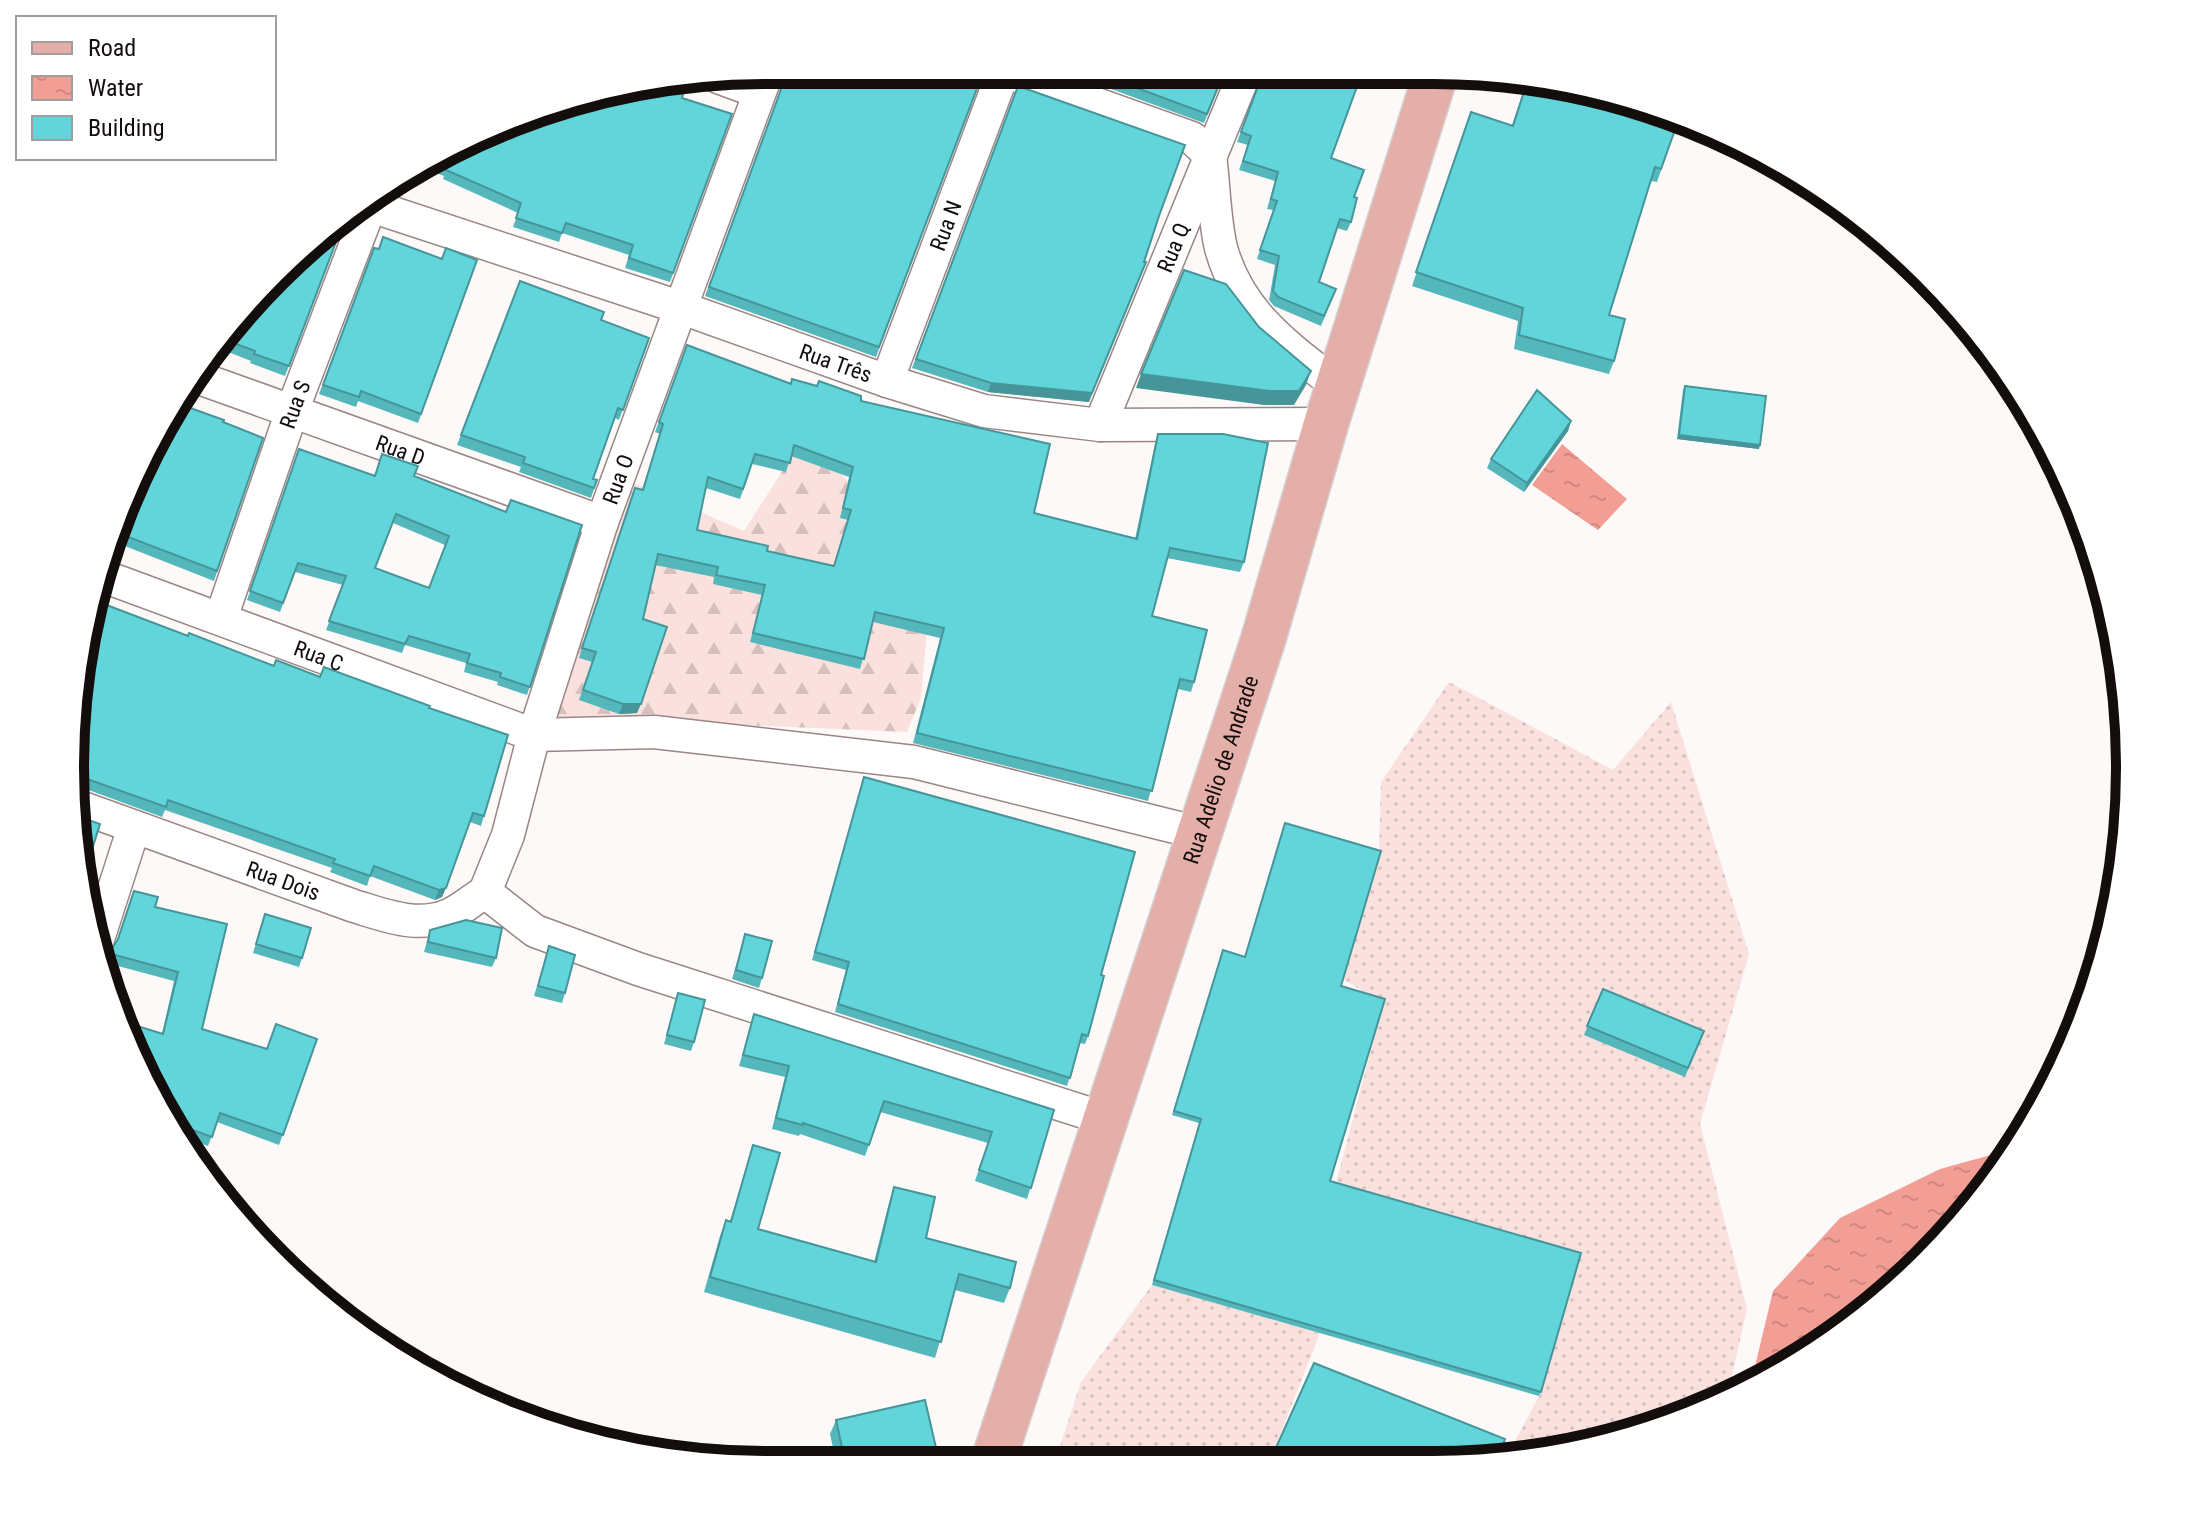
<svg xmlns="http://www.w3.org/2000/svg" width="2200" height="1535" viewBox="0 0 2200 1535" font-family="'Roboto Condensed',sans-serif">
	<style>
		.grass { fill: url(#grass-dots) }
		.forest { fill: url(#forest-firs) }
		.water { fill: url(#water-ripples) }
		.lines { fill: none; stroke-linecap: round; stroke-linejoin: round }
		.minor-casing { stroke: #988785; stroke-width: 35 }
		.primary-casing { stroke: #d5d3d3; stroke-width: 47 }
		.minor { stroke: #fff; stroke-width: 32 }
		.primary { stroke: #e4afa9; stroke-width: 44 }
		.wall { fill: #54b7bc; fill-rule: evenodd }
		.shaded-wall { fill: #459599 }
		.building { fill: #62d5db; stroke: #459599; stroke-width: 2; fill-rule: evenodd }
		.labels { text-anchor: middle; stroke-width: 6; stroke-linejoin: round; paint-order: stroke }
		.street-label { font-size: 22px; fill: #130d0c; stroke: #fff }
		.rim { fill: none; stroke: #130d0c; stroke-width: 10 }
	</style>
	<defs>
		<pattern id="grass-dots" width="8" height="8" patternUnits="userSpaceOnUse" patternTransform="scale(2)"><rect width="8" height="8" fill="#fae1de"/><path d="M2 2h.1M6 6h.1" fill="none" stroke="#d5c0bd" stroke-width="1.8" stroke-linecap="round"/></pattern>
		<pattern id="forest-firs" width="22" height="20" patternUnits="userSpaceOnUse" patternTransform="scale(2)"><rect width="22" height="20" fill="#fae1de"/><path d="M5 1l3.5 6h-7zM16 11l3.5 6h-7z" fill="#d5c0bd"/></pattern>
		<pattern id="water-ripples" width="26" height="14" patternUnits="userSpaceOnUse" patternTransform="scale(2)"><rect width="26" height="14" fill="#f39e94"/><path d="M2 4q2-2 4 0t4 0M15 11q2-2 4 0t4 0" fill="none" stroke="#cf877e"/></pattern>
	</defs>
	<rect width="100%" height="100%" fill="#fdf9f8"/>
	<path class="grass" d="M 1449,682 L 1613,770 L 1671,702 L 1749,954 L 1700,1124 L 1747,1309 L 1727,1398 L 1568,1452 L 1506,1458 L 1539,1396 L 1579,1258 L 1335,1187 L 1383,1004 L 1343,979 L 1379,856 L 1381,782 Z
		M 1152,1285 L 1320,1333 L 1268,1465 L 1054,1465 L 1081,1382 Z"/>
	<path class="forest" d="M 792,456 L 841,474 L 939,576 L 927,629 L 921,698 L 907,732 L 555,717 L 629,481 L 744,531 Z"/>
	<path class="water" d="M 1562,444 L 1627,499 L 1598,530 L 1532,485 Z
		M 2016,1148 L 1925,1261 L 1750,1387 L 1773,1291 L 1840,1218 L 1940,1169 Z"/>
	<g class="lines">
		<g class="minor-casing">
			<g id="minor">
				<path d="M 1001,70 L 1192,138 L 1210,155 C 1214,185 1214,219 1221,248 C 1239,314 1288,347 1338,386"/>
				<path d="M 718,77 L 759,92"/>
				<path id="s1" d="M 362,203 L 679,307 L 887,381 L 984,411 L 1100,425 L 1326,424"/>
				<path id="s2" d="M 199,378 L 602,522"/>
				<path id="s3" d="M 887,381 L 1004,70"/>
				<path id="s4" d="M 1100,425 L 1246,70"/>
				<path id="s5" d="M 103,576 L 534,735 L 654,732 L 914,762 L 1199,833"/>
				<path id="s6" d="M 221,618 L 292,411 L 376,191"/>
				<path id="s7" d="M 80,807 L 354,906 C 384,915 416,928 447,916 C 460,911 473,899 485,892"/>
				<path id="s8" d="M 485,892 L 508,835 L 534,735 L 602,522 L 768,70"/>
				<path d="M 485,892 L 535,931 L 638,969 L 1106,1119"/>
				<path d="M 97,942 L 134,827"/>
			</g>
		</g>
		<g class="primary-casing">
			<g id="primary">
				<path id="s9" d="M 992,1465 L 1263,640 L 1326,424 L 1437,70"/>
			</g>
		</g>
		<use href="#minor" class="minor"/>
		<use href="#primary" class="primary"/>
	</g>
	<path class="wall" d="M 786,70 L 984,70 L 876,357 L 705,296 L 786,76 Z
		M 1059,70 L 1226,70 L 1204,123 Z
		M 1264,70 L 1331,158 L 1354,197 L 1351,222 L 1347,231 L 1337,228 L 1319,282 L 1336,289 L 1321,326 L 1274,306 L 1269,300 L 1275,265 L 1257,259 L 1273,210 L 1267,209 L 1275,181 L 1239,170 L 1248,145 L 1237,142 Z
		M 1518,78 L 1561,83 L 1559,89 L 1676,127 L 1657,182 L 1651,181 L 1609,315 L 1614,361 L 1609,374 L 1514,349 L 1518,321 L 1412,286 L 1471,112 L 1512,125 L 1526,84 L 1517,82 Z
		M 1018,86 L 1089,402 L 988,392 L 912,368 Z
		M 587,94 L 682,98 L 732,114 L 670,282 L 625,268 L 629,255 L 562,233 L 559,242 L 513,227 L 518,213 L 443,179 L 444,176 L 423,168 Z
		M 339,234 L 285,376 L 250,363 L 251,361 L 218,348 L 243,308 Z
		M 374,248 L 442,259 L 477,260 L 418,423 L 358,401 L 356,407 L 319,394 Z
		M 520,281 L 601,320 L 649,338 L 619,420 L 615,418 L 593,479 L 597,480 L 591,498 L 519,472 L 521,467 L 457,445 Z
		M 687,345 L 791,383 L 861,401 L 1034,513 L 1135,539 L 1155,444 L 1158,434 L 1244,562 L 1240,572 L 1167,558 L 1152,616 L 1194,682 L 1191,692 L 1178,689 L 1148,801 L 913,743 L 940,638 L 873,622 L 860,669 L 750,642 L 762,595 L 713,584 L 714,577 L 655,565 L 643,619 L 637,713 L 619,714 L 579,700 L 592,662 L 579,658 L 631,498 L 642,490 L 660,434 L 655,432 ZM 791,456 L 849,477 L 840,518 L 848,520 L 834,566 L 767,551 L 697,530 L 706,488 L 740,499 L 752,464 L 786,472 Z
		M 1685,386 L 1759,449 L 1677,439 L 1683,390 Z
		M 1571,421 L 1568,431 L 1524,492 L 1487,468 L 1491,459 Z
		M 223,422 L 263,438 L 214,581 L 112,541 L 123,500 Z
		M 299,449 L 374,476 L 414,476 L 506,512 L 582,525 L 527,695 L 497,685 L 498,682 L 464,672 L 466,663 L 405,645 L 402,653 L 326,630 L 343,585 L 295,572 L 280,612 L 247,600 ZM 393,523 L 445,545 L 429,588 L 375,568 Z
		M 188,636 L 274,666 L 320,677 L 429,708 L 484,816 L 481,826 L 470,822 L 442,897 L 435,900 L 370,876 L 367,886 L 330,872 L 332,868 L 165,810 L 162,817 L 86,789 L 80,789 Z
		M 864,777 L 1088,1036 L 1085,1044 L 1080,1043 L 1067,1086 L 835,1012 L 846,970 L 812,960 Z
		M 155,907 L 202,1029 L 267,1049 L 317,1039 L 279,1145 L 217,1122 L 208,1146 L 187,1139 L 142,1076 L 162,1034 L 174,981 L 103,962 L 100,952 L 113,947 Z
		M 262,924 L 302,958 L 299,967 L 253,953 Z
		M 430,930 L 496,958 L 492,967 L 424,952 Z
		M 745,934 L 762,978 L 759,988 L 732,979 Z
		M 549,946 L 565,993 L 562,1003 L 534,996 Z
		M 1223,950 L 1341,986 L 1330,1181 L 1581,1253 L 1539,1396 L 1152,1285 L 1199,1123 L 1172,1115 Z
		M 1603,989 L 1704,1031 L 1685,1077 L 1584,1035 Z
		M 678,993 L 694,1042 L 691,1051 L 664,1044 Z
		M 754,1014 L 1054,1110 L 1027,1199 L 975,1181 L 988,1143 L 880,1112 L 865,1156 L 800,1134 L 799,1136 L 772,1129 L 785,1077 L 739,1066 Z
		M 753,1145 L 758,1229 L 874,1262 L 889,1203 L 894,1187 L 926,1238 L 1010,1288 L 1004,1303 L 955,1290 L 935,1358 L 704,1292 L 720,1236 L 726,1220 L 730,1221 Z
		M 836,1420 L 940,1465 L 837,1465 L 830,1434 Z"/>
	<path class="shaded-wall" d="M 1146,262 L 1089,402 L 988,392 L 991,383 Z
		M 1311,371 L 1306,385 L 1294,405 L 1264,405 L 1136,388 L 1141,374 Z
		M 1571,421 L 1568,431 L 1524,492 L 1527,483 Z
		M 1679,435 L 1760,445 L 1759,449 L 1677,439 Z
		M 623,704 L 641,704 L 637,713 L 619,714 Z
		M 79,779 L 90,780 L 86,789 L 80,789 Z
		M 446,888 L 442,897 L 435,900 L 439,890 Z"/>
	<path class="building" d="M 788,70 L 984,70 L 879,347 L 709,287 Z
		M 1088,70 L 1225,70 L 1207,114 Z
		M 1264,70 L 1363,70 L 1331,158 L 1364,170 L 1354,197 L 1357,198 L 1351,222 L 1340,219 L 1319,282 L 1336,289 L 1324,316 L 1278,297 L 1273,291 L 1279,256 L 1260,250 L 1277,201 L 1271,199 L 1278,172 L 1243,161 L 1251,136 L 1241,132 Z
		M 1528,79 L 1561,83 L 1559,89 L 1676,127 L 1661,169 L 1655,167 L 1609,315 L 1625,319 L 1614,361 L 1519,335 L 1523,308 L 1416,272 L 1471,112 L 1513,126 Z
		M 655,85 L 683,94 L 682,98 L 732,114 L 673,273 L 629,258 L 633,245 L 566,223 L 562,233 L 516,218 L 521,203 L 446,170 L 447,167 L 436,162 L 587,94 Z
		M 1018,86 L 1185,145 L 1159,216 L 1144,262 L 1146,262 L 1092,393 L 991,383 L 916,359 Z
		M 330,231 L 339,234 L 289,366 L 254,354 L 255,351 L 223,339 L 243,308 Z
		M 383,237 L 442,259 L 446,248 L 477,260 L 421,414 L 361,391 L 359,397 L 323,385 L 374,248 L 379,249 Z
		M 1184,270 L 1226,284 L 1259,327 L 1311,371 L 1299,391 L 1269,391 L 1141,374 Z
		M 520,281 L 604,312 L 601,320 L 649,338 L 623,410 L 618,408 L 593,479 L 597,480 L 594,488 L 523,463 L 525,457 L 461,435 Z
		M 687,345 L 791,384 L 792,379 L 817,386 L 819,381 L 861,396 L 861,401 L 1050,444 L 1034,513 L 1137,539 L 1158,434 L 1223,434 L 1268,443 L 1244,562 L 1170,548 L 1152,616 L 1207,630 L 1194,682 L 1180,679 L 1152,791 L 917,733 L 944,628 L 875,612 L 864,659 L 753,633 L 765,585 L 716,575 L 718,567 L 658,554 L 643,619 L 667,627 L 641,704 L 623,704 L 583,690 L 596,652 L 582,648 L 635,488 L 643,490 L 663,424 L 659,422 ZM 794,445 L 853,467 L 843,508 L 851,510 L 834,566 L 767,551 L 768,546 L 697,530 L 708,477 L 743,489 L 755,454 L 790,463 Z
		M 1685,386 L 1766,396 L 1760,445 L 1679,435 Z
		M 1537,390 L 1571,421 L 1527,483 L 1491,459 Z
		M 182,405 L 224,420 L 223,422 L 263,438 L 217,571 L 115,532 L 123,500 Z
		M 299,449 L 375,476 L 382,454 L 418,466 L 414,476 L 506,512 L 511,500 L 582,525 L 530,687 L 500,677 L 501,673 L 467,663 L 470,654 L 409,636 L 405,644 L 329,621 L 346,576 L 298,563 L 283,603 L 250,591 ZM 396,514 L 449,536 L 429,588 L 375,568 Z
		M 96,601 L 188,636 L 189,633 L 274,666 L 276,660 L 320,677 L 324,667 L 430,706 L 429,708 L 508,735 L 484,816 L 473,813 L 446,888 L 439,890 L 374,866 L 370,876 L 333,863 L 335,859 L 168,800 L 166,807 L 90,780 L 79,779 L 76,677 Z
		M 864,777 L 1135,852 L 1101,975 L 1104,976 L 1088,1036 L 1082,1034 L 1070,1078 L 838,1004 L 849,962 L 815,952 Z
		M 80,817 L 100,824 L 83,878 L 97,881 L 87,913 L 83,903 Z
		M 1285,823 L 1381,851 L 1341,986 L 1385,999 L 1330,1181 L 1581,1253 L 1541,1392 L 1154,1280 L 1201,1119 L 1174,1111 L 1223,950 L 1245,957 Z
		M 134,891 L 158,897 L 155,907 L 227,924 L 202,1029 L 267,1049 L 276,1024 L 317,1039 L 283,1135 L 220,1113 L 212,1137 L 176,1124 L 142,1076 L 128,1034 L 131,1024 L 163,1034 L 178,972 L 100,951 L 113,947 L 118,939 Z
		M 265,914 L 311,928 L 302,958 L 256,944 Z
		M 466,920 L 502,928 L 496,958 L 428,942 L 430,930 Z
		M 745,934 L 772,941 L 762,978 L 736,970 Z
		M 549,946 L 575,955 L 565,993 L 538,986 Z
		M 1603,989 L 1704,1031 L 1688,1068 L 1587,1026 Z
		M 678,993 L 705,1000 L 694,1042 L 667,1035 Z
		M 754,1014 L 1054,1110 L 1031,1188 L 979,1170 L 992,1132 L 884,1101 L 869,1145 L 803,1123 L 803,1125 L 776,1118 L 789,1066 L 743,1055 Z
		M 753,1145 L 780,1153 L 758,1229 L 876,1262 L 894,1187 L 935,1197 L 926,1238 L 1016,1262 L 1010,1288 L 959,1274 L 941,1342 L 710,1277 L 726,1220 L 731,1222 Z
		M 1314,1363 L 1505,1439 L 1498,1459 L 1433,1465 L 1279,1465 L 1270,1461 Z
		M 925,1400 L 940,1465 L 846,1465 L 836,1420 Z"/>
	<g class="labels">
		<g class="street-label">
			<text dy="8" stroke="none"><textPath href="#s3" startOffset="166">Rua N</textPath></text>
			<text dy="8" stroke="none"><textPath href="#s4" startOffset="192">Rua Q</textPath></text>
			<text dy="8" stroke="none"><textPath href="#s1" startOffset="500">Rua Três</textPath></text>
			<text dy="8" stroke="none"><textPath href="#s6" startOffset="226">Rua S</textPath></text>
			<text dy="8" stroke="none"><textPath href="#s2" startOffset="214">Rua D</textPath></text>
			<text dy="8" stroke="none"><textPath href="#s8" startOffset="434">Rua O</textPath></text>
			<text dy="8" stroke="none"><textPath href="#s5" startOffset="230">Rua C</textPath></text>
			<text dy="8" stroke="none"><textPath href="#s9" startOffset="732">Rua Adelio de Andrade</textPath></text>
			<text dy="8" stroke="none"><textPath href="#s7" startOffset="216">Rua Dois</textPath></text>
		</g>
	</g>
	<path d="M0 0H2200V1535H0ZM767 84H1433A683 683 0 0 1 2116 767V768A683 683 0 0 1 1433 1451H767A683 683 0 0 1 84 768V767A683 683 0 0 1 767 84Z" fill="#fff" fill-rule="evenodd"/>
	<path class="rim" d="M767 84H1433A683 683 0 0 1 2116 767V768A683 683 0 0 1 1433 1451H767A683 683 0 0 1 84 768V767A683 683 0 0 1 767 84Z"/>
	<rect x="16" y="16" width="260" height="144" fill="#ffffff" stroke="#a19e9e" stroke-width="2"/>
	<rect x="32" y="42" width="40" height="12" fill="#e4afa9" stroke="#a19e9e" stroke-width="2"/>
	<text x="88" y="56" font-size="24" fill="#130d0c">Road</text>
	<rect x="32" y="76" width="40" height="24" fill="url(#water-ripples)" stroke="#a19e9e" stroke-width="2"/>
	<text x="88" y="96" font-size="24" fill="#130d0c">Water</text>
	<rect x="32" y="116" width="40" height="24" fill="#62d5db" stroke="#a19e9e" stroke-width="2"/>
	<text x="88" y="136" font-size="24" fill="#130d0c">Building</text>
</svg>
